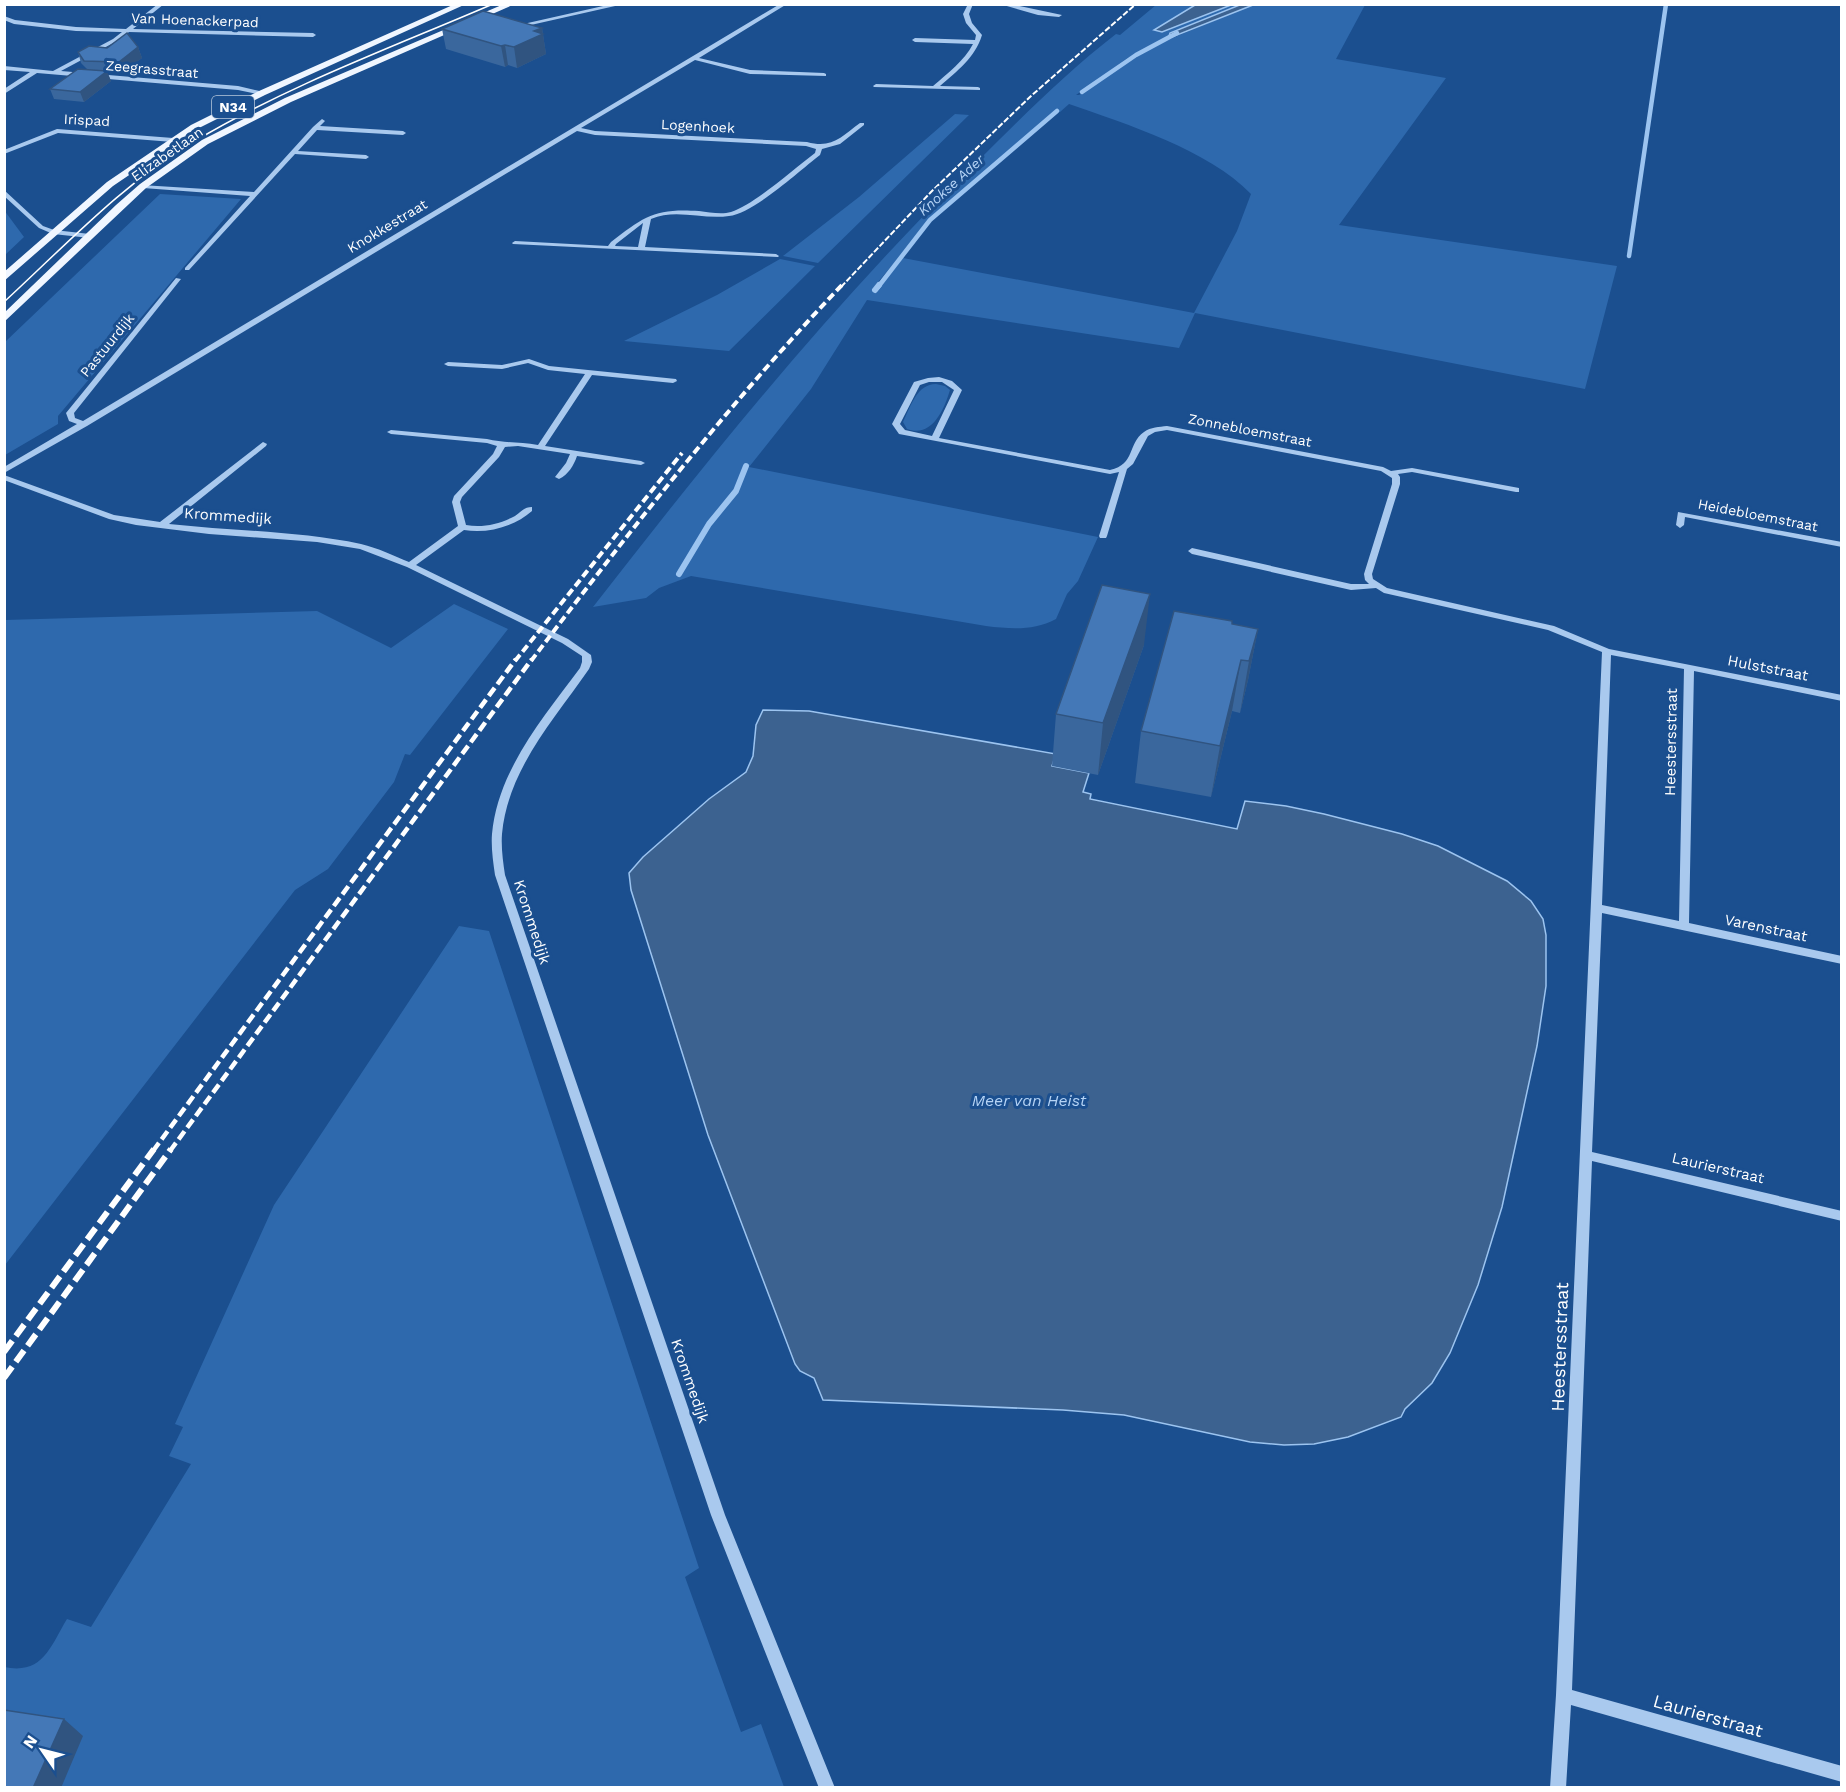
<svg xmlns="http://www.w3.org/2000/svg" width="1846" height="1792" viewBox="0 0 1846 1792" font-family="'Work Sans',sans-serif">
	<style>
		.green { fill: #2e69ad; fill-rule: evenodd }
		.water { fill: #3c6290; stroke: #9cc4f0; stroke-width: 1.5 }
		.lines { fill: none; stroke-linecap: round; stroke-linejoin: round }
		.stream-far1 { stroke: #9cc4f0; stroke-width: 4.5 }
		.stream { stroke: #9cc4f0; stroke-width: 6 }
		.minor { fill: #a9c9ee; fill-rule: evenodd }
		.major { fill: #f0f6ff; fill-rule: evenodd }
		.tram { stroke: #fff; stroke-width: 1.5 }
		.rail-far3 { stroke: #fff; stroke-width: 2; stroke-dasharray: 6 2; stroke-linecap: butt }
		.rail-far2 { stroke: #fff; stroke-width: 4; stroke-dasharray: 8 4; stroke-linecap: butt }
		.rail-far1 { stroke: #fff; stroke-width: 4.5; stroke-dasharray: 10 4.5; stroke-linecap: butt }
		.rail { stroke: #fff; stroke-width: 6; stroke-dasharray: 14 6; stroke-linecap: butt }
		.wall { fill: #3a679d }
		.shaded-wall { fill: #305480 }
		.building { fill: #4478b7; stroke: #305480; stroke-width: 1.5 }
		.labels { text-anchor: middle; stroke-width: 6; stroke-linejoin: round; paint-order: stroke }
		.far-street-label { font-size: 14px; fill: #fff; stroke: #1b4f8f }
		.shield { fill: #1b4f8f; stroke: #bbcadd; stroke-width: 1.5 }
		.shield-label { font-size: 14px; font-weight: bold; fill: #fff }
		.far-water-label { font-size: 14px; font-style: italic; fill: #b5d3f5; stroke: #1b4f8f }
		.street-label { font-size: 15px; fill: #fff; stroke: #1b4f8f }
		.water-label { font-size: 16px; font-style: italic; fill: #b5d3f5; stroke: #1b4f8f }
		.near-street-label { font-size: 18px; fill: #fff; stroke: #1b4f8f }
	</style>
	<rect width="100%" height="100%" fill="#1b4f8f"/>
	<path class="green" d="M 1156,5 L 1195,5 L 1162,32 L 1231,5 L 1242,5 L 1171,33 L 1169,36 L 1126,59 L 1076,95 L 1079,95 L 1155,45 L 1253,5 L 1365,5 L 1336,59 L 1446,78 L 1339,225 L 1617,266 L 1585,389 L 1195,313 L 1179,348 L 867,300 L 811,389 L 749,467 L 1098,537 L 1078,581 L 1067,594 L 1056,619 C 1033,631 1011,629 986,626 L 691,576 L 659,588 L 646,598 L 593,607 C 711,455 832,305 969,170 C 1016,123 1063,75 1116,34 L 1120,35 ZM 1069,104 C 1126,124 1209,150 1251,194 L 1237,231 L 1194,313 L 903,258 L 877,289 L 873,288 L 931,219 L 1056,111 L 1060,112 Z
		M 955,114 L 969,115 L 818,263 L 783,256 L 859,197 Z
		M 160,194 L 241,199 L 58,416 L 58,424 L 5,455 L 5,342 Z
		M 4,210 L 24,237 L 5,255 L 4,255 Z
		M 780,259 L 815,266 L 729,351 L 624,341 L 717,295 Z
		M 936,384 L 945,386 L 950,390 C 944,410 932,438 907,429 L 903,422 C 911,406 917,384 936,384 Z
		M 454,604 L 508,629 L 410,755 L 405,754 L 394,782 L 328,869 L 295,890 L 5,1265 L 5,620 L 317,611 L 391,648 Z
		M 459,926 L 489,931 L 699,1568 L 685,1577 L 741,1732 L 761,1724 L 784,1787 L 5,1787 L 4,1667 C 43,1675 50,1647 67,1619 L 91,1627 L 191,1464 L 169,1456 L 183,1427 L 175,1424 L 274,1205 Z"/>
	<path class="water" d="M 1242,4 L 1253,5 L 1172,37 L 1169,36 L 1170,33 Z
		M 1195,5 L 1231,5 L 1162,32 L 1154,30 Z
		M 763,710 L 809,711 L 1056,754 L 1052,766 L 1089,773 L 1083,792 L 1091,794 L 1090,799 L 1237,829 L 1245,801 L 1286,806 L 1324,814 L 1402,834 L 1438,846 L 1507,881 L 1531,901 L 1543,919 L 1546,935 L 1546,986 L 1537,1046 L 1502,1207 L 1478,1285 L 1450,1353 L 1432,1383 L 1405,1409 L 1401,1417 L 1348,1437 L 1314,1444 L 1284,1445 L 1250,1442 L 1124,1415 L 1063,1410 L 823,1400 L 814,1378 L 800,1371 L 795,1364 L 708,1135 L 631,890 L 629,873 L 643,857 L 709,799 L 746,772 L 753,756 L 756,725 Z"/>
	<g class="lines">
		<path class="stream-far1" d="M 1082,92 L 1136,55 L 1177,33
			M 1629,256 L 1666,4
			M 878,287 L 930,220 L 1057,111"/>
		<path class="stream" d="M 875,290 L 879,285
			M 679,574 L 709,524 L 736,491 L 746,466"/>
		<path class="minor" d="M 158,4 L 164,4 L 133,29 L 313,33 L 316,35 L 313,37 L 129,32 L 117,41 L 61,71 L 238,86 L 264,92 L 265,93 L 262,95 L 238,90 L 37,73 L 4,94 L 4,89 L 30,72 L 4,70 L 4,66 L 53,71 L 113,39 L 122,32 L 76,31 L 14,24 L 4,20 L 4,16 L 15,20 L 76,27 L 126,29 Z
			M 612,4 L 624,4 L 513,29 L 510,27 Z
			M 780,4 L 787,4 L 699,58 L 750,70 L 824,73 L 826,74 L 826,76 L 750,74 L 695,60 L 581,128 L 595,131 L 807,142 C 832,149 841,137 860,123 L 864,123 L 864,125 L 840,144 L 822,149 L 820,155 C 799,171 753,214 729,216 C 703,220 676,208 651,219 L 645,247 L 776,254 L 779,256 L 778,257 L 513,244 L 512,243 L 515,241 L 608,246 L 611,242 C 644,216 656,208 699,211 C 709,212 721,215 731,212 C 754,205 795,168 815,153 L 816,149 L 806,146 L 595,135 L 577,131 L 87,426 L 4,473 L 4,467 L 77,424 L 69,421 L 66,413 L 176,278 L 181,279 L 74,413 L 75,418 L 83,421 ZM 643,223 L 638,247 L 615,246 L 616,244 Z
			M 968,4 L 973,4 L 969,14 L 972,23 L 982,35 C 975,58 957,71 940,86 L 978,87 L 980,88 L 980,90 L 874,87 L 873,86 L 876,84 L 933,86 C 948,73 964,61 973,44 L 915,42 L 912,40 L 915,38 L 975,40 L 976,35 L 966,23 L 963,14 Z
			M 1000,4 L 1010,4 L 1062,15 L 1059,17 L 1038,15 Z
			M 322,119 L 325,121 L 320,126 L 403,131 L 406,133 L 403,135 L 317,130 L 298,151 L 366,155 L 369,157 L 366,159 L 295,154 L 189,270 L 185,270 L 185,268 L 250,196 L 143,188 L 140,186 L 141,185 L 254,192 L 313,127 Z
			M 57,129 L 173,138 L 176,140 L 173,142 L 58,133 L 4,154 L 4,150 Z
			M 4,190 L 43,226 L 54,230 L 90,234 L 93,236 L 90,238 L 53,234 L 39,228 L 4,196 Z
			M 529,359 L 549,366 L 676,379 L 677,381 L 673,383 L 592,375 L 545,446 L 641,461 L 645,463 L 641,465 L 577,456 C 574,465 568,475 559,479 L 555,477 L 566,463 L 570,454 L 518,446 L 505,447 L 499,457 L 462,497 L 460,502 L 466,525 C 483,528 500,524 515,516 C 521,512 524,507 532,507 L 532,511 C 514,527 487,534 464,530 L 416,565 L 568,639 L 591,655 L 592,662 L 589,669 C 554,720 508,769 502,834 C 501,847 503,862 505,875 L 725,1515 L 835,1788 L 819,1788 L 711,1515 L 495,875 C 493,861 491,847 492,834 C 498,770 543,718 580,668 L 582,662 L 582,656 L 562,643 L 407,567 L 360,549 L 317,542 L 209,534 L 136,525 L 109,519 L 4,480 L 4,475 L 114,515 L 160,522 L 263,442 L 267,444 L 266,446 L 169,524 C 233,531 299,531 361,544 C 378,548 394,556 409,562 L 458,526 L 452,502 L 454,496 L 493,454 L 497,446 L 487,443 L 391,434 L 387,432 L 391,430 L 487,439 C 504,443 520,442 538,445 L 585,374 L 548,370 L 528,363 L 502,369 L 448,366 L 444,364 L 448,362 L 502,365 Z
			M 939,377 L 952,381 L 962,390 L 939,438 L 1110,470 C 1136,464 1127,444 1144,432 C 1151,427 1159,427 1167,426 L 1383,467 L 1391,471 L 1412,468 L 1519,488 L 1519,492 L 1516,492 L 1412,472 L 1398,474 L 1400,477 L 1400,484 L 1372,574 L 1373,579 L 1387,588 L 1554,626 L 1609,649 L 1842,695 L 1842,701 L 1694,671 L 1689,923 L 1842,956 L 1842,964 L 1602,913 L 1592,1152 L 1842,1211 L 1842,1221 L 1592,1161 L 1572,1690 L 1842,1766 L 1842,1782 L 1571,1705 L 1566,1788 L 1550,1788 L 1556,1695 L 1602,652 L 1548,630 L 1384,593 L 1376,588 L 1351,590 L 1192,554 L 1188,551 L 1192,548 L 1351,584 L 1369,584 L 1365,580 L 1364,574 L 1392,484 L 1392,478 L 1381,471 L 1167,430 L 1155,432 L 1148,436 L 1133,464 L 1127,469 L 1107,536 L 1106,538 L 1100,538 L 1099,536 L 1119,472 L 1110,474 L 899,434 L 892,424 L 914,382 L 928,378 ZM 929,382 L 942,382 L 954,390 L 932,436 L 905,430 L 900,424 L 920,385 ZM 1611,655 L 1684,669 L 1679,921 L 1602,905 Z
			M 1678,512 L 1842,542 L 1842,547 L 1685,517 L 1684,525 L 1680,528 L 1676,525 Z"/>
		<path class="major" d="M 455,4 L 466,4 L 265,95 L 197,129 L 113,186 L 4,281 L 4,272 L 107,182 L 191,125 L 259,91 Z
			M 504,4 L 515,4 L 291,102 L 208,144 L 146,188 L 4,322 L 4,313 L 116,205 L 140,184 L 202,140 L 285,98 Z"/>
		<path class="tram" d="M 4,302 C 65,246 123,183 195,141 C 289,85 393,47 493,4"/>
		<path class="rail-far3" d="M 841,287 L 931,192 L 1031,96 L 1136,4"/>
		<path class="rail-far2" d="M 515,661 L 682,453
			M 531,661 C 629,532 730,402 842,285"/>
		<path class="rail-far1" d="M 153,1151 L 516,659
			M 170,1151 L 532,659"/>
		<path class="rail" d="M 4,1352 L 154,1149
			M 4,1378 L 171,1149"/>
	</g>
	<path class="wall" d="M 542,28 L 546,54 L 517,68 L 508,65 L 505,67 L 446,49 L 442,29 Z
		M 138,47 L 142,58 L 123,72 L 107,72 L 111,81 L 84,102 L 54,99 L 50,89 L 87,69 L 81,63 L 78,52 L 107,48 Z
		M 1232,624 L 1258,629 L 1248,680 L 1240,713 L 1232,711 L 1211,797 L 1135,783 L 1141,731 Z
		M 1144,645 L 1098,775 L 1052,766 L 1056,714 Z"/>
	<path class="shaded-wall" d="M 542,28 L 546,54 L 517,68 L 514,47 L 534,31 Z
		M 505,45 L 508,65 L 505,67 L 501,46 Z
		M 138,47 L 142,58 L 123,72 L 119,62 Z
		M 107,71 L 111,81 L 84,102 L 80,92 Z
		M 1150,594 L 1144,645 L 1098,775 L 1103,723 Z
		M 1258,629 L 1248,680 L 1240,713 L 1249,661 Z
		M 1241,660 L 1232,711 L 1211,797 L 1220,746 Z
		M 64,1719 L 83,1736 L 61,1788 L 33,1788 Z"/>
	<path class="building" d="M 483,11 L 542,28 L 534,31 L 543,34 L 514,47 L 505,45 L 501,46 L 442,29 Z
		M 127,33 L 138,47 L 119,62 L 84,61 L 78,52 L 89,46 L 107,48 Z
		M 78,69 L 107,71 L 80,92 L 50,89 Z
		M 1102,585 L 1150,594 L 1103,723 L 1056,714 Z
		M 1174,611 L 1232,621 L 1232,624 L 1258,629 L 1249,661 L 1241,660 L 1220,746 L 1141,731 Z
		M 4,1710 L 64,1719 L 33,1788 L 4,1788 Z"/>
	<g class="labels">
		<g class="far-street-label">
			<text transform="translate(195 20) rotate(2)" y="5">Van Hoenackerpad</text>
			<text transform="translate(152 69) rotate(5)" y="5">Zeegrasstraat</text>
			<text transform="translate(87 120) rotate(3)" y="5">Irispad</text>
			<text transform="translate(698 126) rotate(3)" y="5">Logenhoek</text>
			<text transform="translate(167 154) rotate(-35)" y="5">Elizabetlaan</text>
			<text transform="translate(387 226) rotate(-31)" y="5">Knokkestraat</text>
			<text transform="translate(107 345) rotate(-51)" y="5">Pastuurdijk</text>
			<text transform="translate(1250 430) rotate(11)" y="5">Zonnebloemstraat</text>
			<text transform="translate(1758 515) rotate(11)" y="5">Heidebloemstraat</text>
		</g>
		<rect class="shield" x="212" y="96" width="42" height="22" rx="4.5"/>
		<g class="shield-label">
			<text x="233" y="112">N34</text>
		</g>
		<g class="far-water-label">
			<text transform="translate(951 185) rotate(-42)" y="5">Knokse Ader</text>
		</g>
		<g class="street-label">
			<text transform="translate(228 516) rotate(4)" y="5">Krommedijk</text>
			<text transform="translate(1768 668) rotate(11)" y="5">Hulststraat</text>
			<text transform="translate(1671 742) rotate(-89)" y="5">Heestersstraat</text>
			<text transform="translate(532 922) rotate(72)" y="5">Krommedijk</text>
			<text transform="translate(1766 928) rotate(12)" y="5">Varenstraat</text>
			<text transform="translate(1718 1168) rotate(13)" y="5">Laurierstraat</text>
			<text transform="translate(690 1381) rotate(71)" y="5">Krommedijk</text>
		</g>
		<g class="water-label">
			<text x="1029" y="1106">Meer van Heist</text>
		</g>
		<g class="near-street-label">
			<text transform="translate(1560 1347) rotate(-88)" y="6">Heestersstraat</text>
			<text transform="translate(1708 1716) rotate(16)" y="6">Laurierstraat</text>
		</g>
	</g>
	<rect width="1846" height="1792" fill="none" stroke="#ffffff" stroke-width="12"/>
	<g transform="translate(42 1750) rotate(305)" stroke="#1b4f8f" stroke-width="4.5" paint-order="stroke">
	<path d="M0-4.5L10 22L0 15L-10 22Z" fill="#ffffff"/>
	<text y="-9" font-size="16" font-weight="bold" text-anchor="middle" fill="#ffffff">N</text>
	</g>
</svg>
